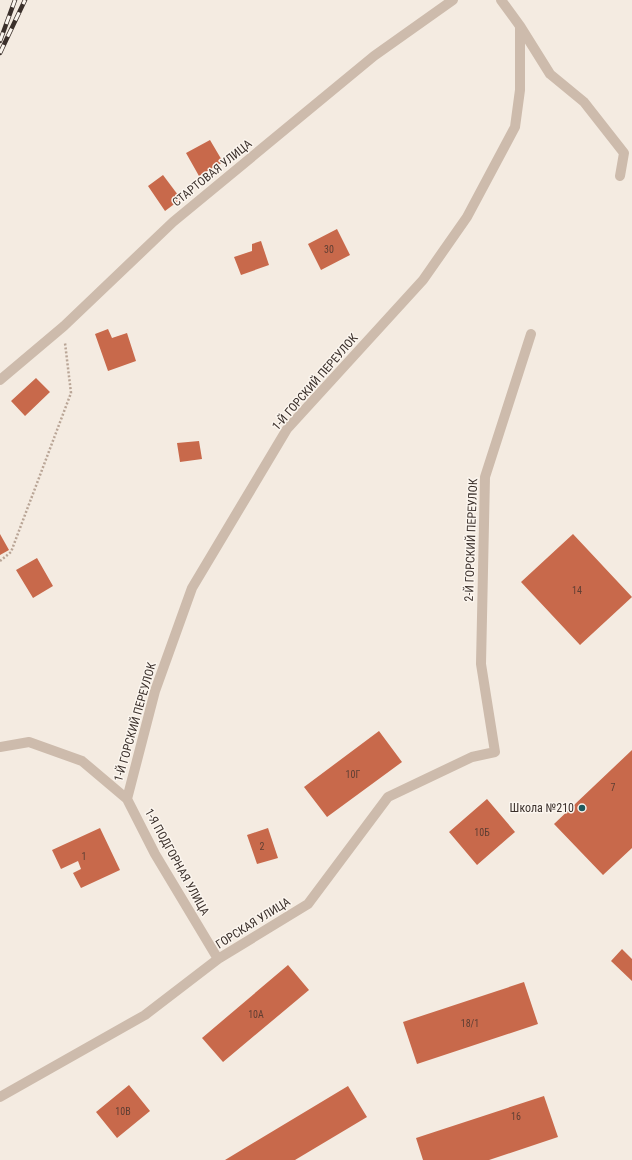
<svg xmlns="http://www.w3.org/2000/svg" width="632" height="1160" viewBox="0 0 632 1160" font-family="'Roboto Condensed',sans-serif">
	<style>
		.building { fill: #c8694b }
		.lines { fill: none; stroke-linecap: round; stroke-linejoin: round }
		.path { stroke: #b9a596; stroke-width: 2.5; stroke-dasharray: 2 2; stroke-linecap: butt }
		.minor { stroke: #cdbbac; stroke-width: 10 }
		.rail-casing { stroke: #3b302b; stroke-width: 4.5 }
		.rail { stroke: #fbf5ee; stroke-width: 3; stroke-dasharray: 9; stroke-linecap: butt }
		.poi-dot { fill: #1f5a5e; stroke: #fbf5ee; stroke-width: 1.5 }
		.labels { text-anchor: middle; stroke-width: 3; stroke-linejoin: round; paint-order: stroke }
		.number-label { font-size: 10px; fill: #5e3e33 }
		.street-label { font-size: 12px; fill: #3b302b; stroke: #fbf5ee }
		.poi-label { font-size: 12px; fill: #3b302b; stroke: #fbf5ee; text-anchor: end }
	</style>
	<rect width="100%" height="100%" fill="#f4ebe1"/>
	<path class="building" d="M 210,140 L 223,162 L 199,176 L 186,153 Z
		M 163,175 L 181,199 L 165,211 L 148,186 Z
		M 337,229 L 350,255 L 321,270 L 308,244 Z
		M 261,241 L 269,265 L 241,275 L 234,257 L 252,251 L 252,244 Z
		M 108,329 L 112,338 L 127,333 L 136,361 L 108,371 L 95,334 Z
		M 36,378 L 50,392 L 25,416 L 11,401 Z
		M 199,441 L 202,459 L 180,462 L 177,443 Z
		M 0,534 L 9,550 L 0,555 Z
		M 573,534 L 632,597 L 580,645 L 521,582 Z
		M 37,558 L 53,586 L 33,598 L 16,570 Z
		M 379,731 L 402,762 L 327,817 L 304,787 Z
		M 632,750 L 632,848 L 603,875 L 554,824 Z
		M 487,799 L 515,832 L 477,865 L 449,832 Z
		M 100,828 L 120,870 L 81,888 L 73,873 L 81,869 L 78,861 L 61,869 L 52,850 Z
		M 268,828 L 278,858 L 257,864 L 247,835 Z
		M 622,949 L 632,959 L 632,981 L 611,961 Z
		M 288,965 L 309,990 L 223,1062 L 202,1038 Z
		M 524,982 L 538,1024 L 417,1064 L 403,1022 Z
		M 129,1085 L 150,1111 L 117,1138 L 96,1112 Z
		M 348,1086 L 367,1117 L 295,1160 L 225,1160 Z
		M 544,1096 L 558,1137 L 489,1160 L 423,1160 L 416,1138 Z"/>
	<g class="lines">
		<path class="path" d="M 0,561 L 11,552 L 71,393 L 65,343"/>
		<path class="minor" d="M 520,26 L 550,74 L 584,102 L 624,153 L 620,176
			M 0,380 L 64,326 L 173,222 L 374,56 L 453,0
			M 0,747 L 29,742 L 82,761 L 127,799 L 155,854 L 218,959
			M 127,799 L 155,691 L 192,588 L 287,429 L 423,280 L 467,217 L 515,127 L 520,90 L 520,26 L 501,0
			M 0,1097 L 145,1015 L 218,959 L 308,904 L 388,797 L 472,757 L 495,752 L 481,664 L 485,477 L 531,334"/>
		<g class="rail-casing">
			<path id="rail" d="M 0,41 L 15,0
				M 0,53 L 25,0"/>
		</g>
		<use href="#rail" class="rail"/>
	</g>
	<circle class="poi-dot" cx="582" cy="808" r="4"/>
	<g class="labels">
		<g class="number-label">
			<text x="329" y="253">30</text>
			<text x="577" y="594">14</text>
			<text x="353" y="778">10Г</text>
			<text x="613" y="791">7</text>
			<text x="482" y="836">10Б</text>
			<text x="262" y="850">2</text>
			<text x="84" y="860">1</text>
			<text x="256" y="1018">10А</text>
			<text x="470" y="1027">18/1</text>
			<text x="123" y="1115">10В</text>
			<text x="516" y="1120">16</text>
		</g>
		<g class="street-label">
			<text transform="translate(212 173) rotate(-39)" y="4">СТАРТОВАЯ УЛИЦА</text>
			<text transform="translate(315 382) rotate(-49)" y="4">1-Й ГОРСКИЙ ПЕРЕУЛОК</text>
			<text transform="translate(471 540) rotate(-88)" y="4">2-Й ГОРСКИЙ ПЕРЕУЛОК</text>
			<text transform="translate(135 722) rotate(-74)" y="4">1-Й ГОРСКИЙ ПЕРЕУЛОК</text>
			<text transform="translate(177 862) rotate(61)" y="4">1-Я ПОДГОРНАЯ УЛИЦА</text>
			<text transform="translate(253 923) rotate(-32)" y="4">ГОРСКАЯ УЛИЦА</text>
		</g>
		<g class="poi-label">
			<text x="574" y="812">Школа №210</text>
		</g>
	</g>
</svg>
